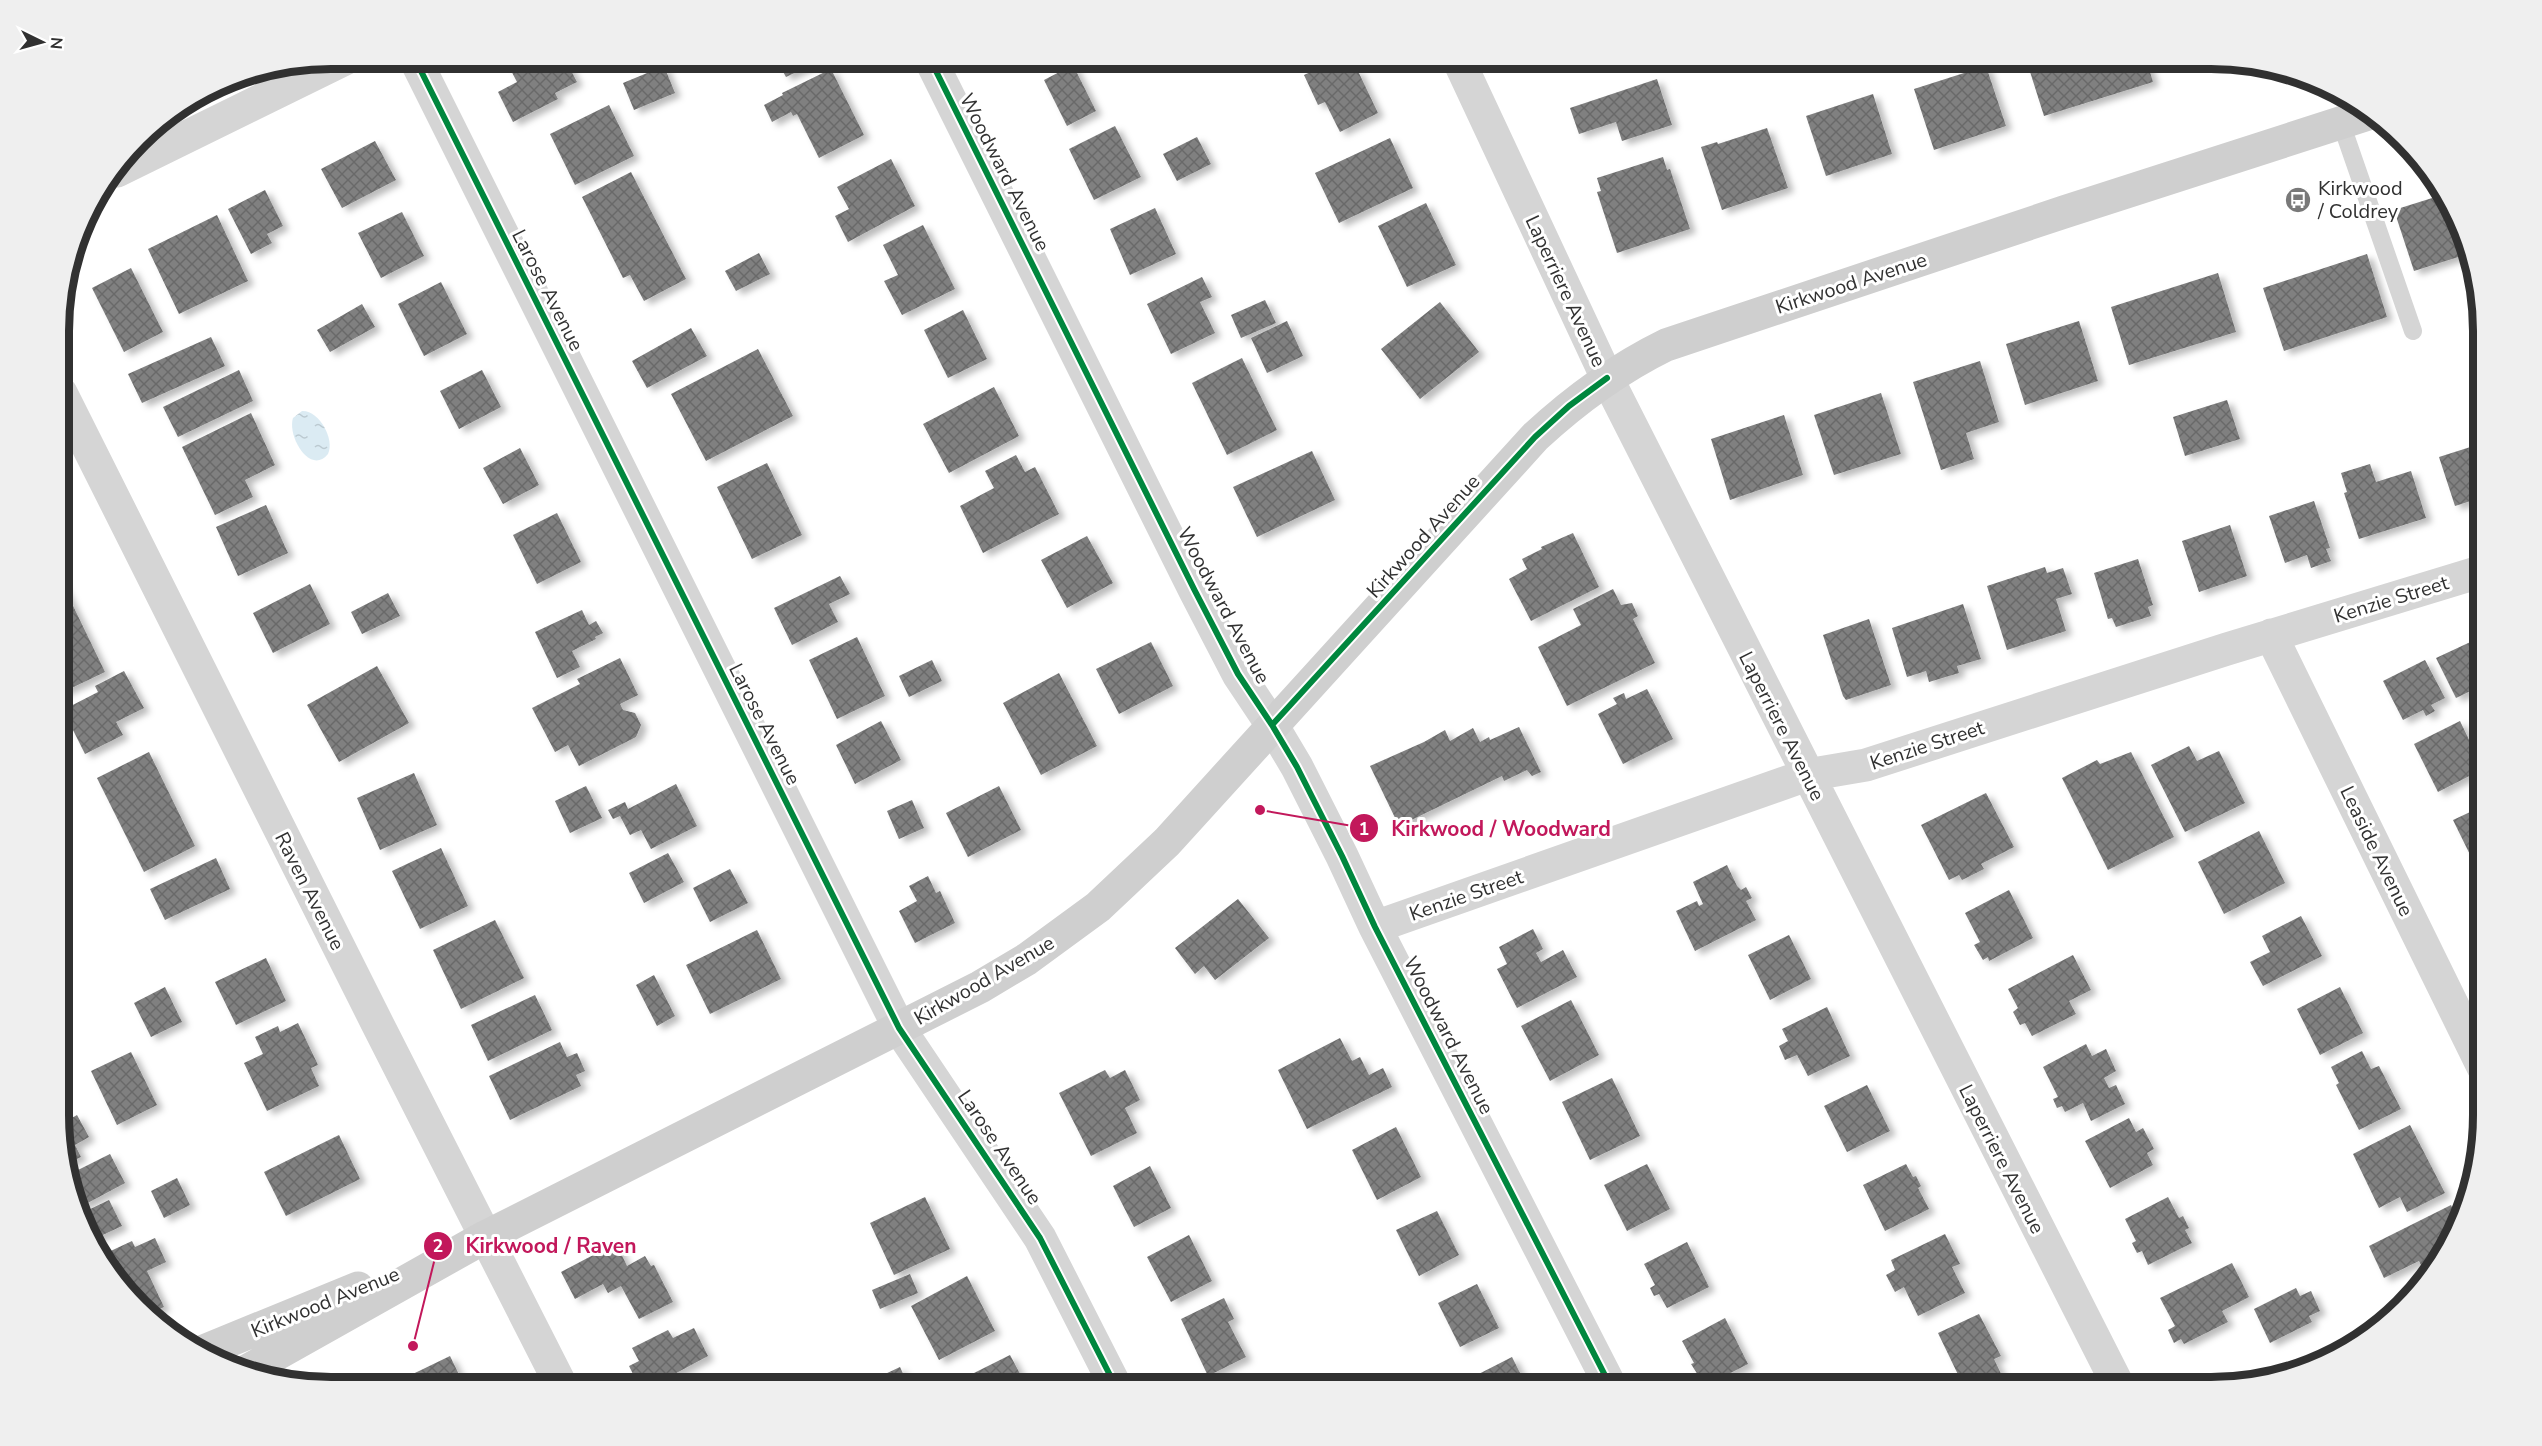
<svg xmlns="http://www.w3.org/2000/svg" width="2542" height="1446" viewBox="0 0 2542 1446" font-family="'Nunito Sans',sans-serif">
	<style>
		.water { fill: url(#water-ripples) }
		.building { fill: url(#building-cross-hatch); filter: url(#shadow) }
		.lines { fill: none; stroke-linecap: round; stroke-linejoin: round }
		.service { stroke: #d5d5d5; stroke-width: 18 }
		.minor { stroke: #d5d5d5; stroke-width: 33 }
		.tertiary { stroke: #d5d5d5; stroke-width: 33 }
		.secondary { stroke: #cfcfcf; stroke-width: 33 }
		.cycleway-casing { stroke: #fff; stroke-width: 10 }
		.cycleway { stroke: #00873e; stroke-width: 6 }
		.labels { text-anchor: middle; stroke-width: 6; stroke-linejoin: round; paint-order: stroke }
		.street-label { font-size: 20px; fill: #313131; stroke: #fff }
		.poi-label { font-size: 20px; fill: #313131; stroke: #fff; text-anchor: start }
		.rim { fill: none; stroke: #313131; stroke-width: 8 }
		.leader { fill: none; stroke: #c2185b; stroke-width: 2 }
		.callout-dot { fill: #c2185b; stroke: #fff; stroke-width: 2 }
		.mark-label { font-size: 18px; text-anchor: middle; font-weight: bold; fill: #fff }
		.callout-label { font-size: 21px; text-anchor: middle; font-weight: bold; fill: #c2185b; stroke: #fff; stroke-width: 6; stroke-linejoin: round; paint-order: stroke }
	</style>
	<defs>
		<pattern id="water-ripples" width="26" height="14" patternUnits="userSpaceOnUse" patternTransform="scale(1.5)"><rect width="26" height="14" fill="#dbebf3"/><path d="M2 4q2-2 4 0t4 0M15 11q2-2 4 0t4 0" fill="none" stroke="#bccad1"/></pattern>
		<pattern id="building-cross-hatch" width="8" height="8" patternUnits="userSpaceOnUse" patternTransform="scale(1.5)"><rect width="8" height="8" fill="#808080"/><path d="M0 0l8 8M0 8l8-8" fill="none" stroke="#696969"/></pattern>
		<filter id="shadow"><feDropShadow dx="6" dy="4" stdDeviation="3" flood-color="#0004"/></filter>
	</defs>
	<rect width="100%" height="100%" fill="#fff"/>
	<path class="water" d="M 302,411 C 319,410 335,439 328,454 C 310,476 287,436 293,418 Z"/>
	<path class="building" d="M 505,59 L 565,59 L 577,82 L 555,93 L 558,99 L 513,122 L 498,92 L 517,82 Z
		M 776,59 L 823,59 L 786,77 Z
		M 1339,59 L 1345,59 L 1352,72 L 1357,69 L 1378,113 L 1340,132 L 1325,102 L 1318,105 L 1304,75 Z
		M 2026,59 L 2146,59 L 2153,82 L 2044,116 Z
		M 1073,65 L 1096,111 L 1067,126 L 1044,80 Z
		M 664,66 L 675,93 L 634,110 L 623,83 Z
		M 1986,66 L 2006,126 L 1934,150 L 1914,89 Z
		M 831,69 L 864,135 L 819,158 L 797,114 L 793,116 L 791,112 L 772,122 L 764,105 L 783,95 L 782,93 Z
		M 1657,79 L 1672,125 L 1622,141 L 1616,122 L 1579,134 L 1570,108 Z
		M 1873,94 L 1892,154 L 1826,176 L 1806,116 Z
		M 609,105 L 634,156 L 575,185 L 550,134 Z
		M 1115,126 L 1141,177 L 1094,200 L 1069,149 Z
		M 1767,128 L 1788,188 L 1722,210 L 1701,147 L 1717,142 L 1718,144 Z
		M 1197,137 L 1211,164 L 1177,181 L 1163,154 Z
		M 1390,138 L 1413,188 L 1339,223 L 1315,173 Z
		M 375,141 L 396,180 L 342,208 L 321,169 Z
		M 1663,157 L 1667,170 L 1670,169 L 1690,229 L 1617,253 L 1597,192 L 1601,191 L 1597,178 Z
		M 891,159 L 915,206 L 848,242 L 835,216 L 849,209 L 837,187 Z
		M 631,172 L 686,279 L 644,301 L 630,275 L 623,278 L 582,197 Z
		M 265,190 L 283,226 L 267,234 L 272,243 L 251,254 L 228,209 Z
		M 2445,194 L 2469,243 L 2471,253 L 2414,271 L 2394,210 Z
		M 1426,203 L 1456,265 L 1407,287 L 1378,226 Z
		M 1155,208 L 1176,254 L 1130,275 L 1110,229 Z
		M 402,212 L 424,256 L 381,278 L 358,233 Z
		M 217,215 L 248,281 L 179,314 L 148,249 Z
		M 923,225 L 955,289 L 902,315 L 884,281 L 898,275 L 883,245 Z
		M 759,253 L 770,274 L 736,291 L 725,271 Z
		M 2367,254 L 2387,317 L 2284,351 L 2263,288 Z
		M 131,268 L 163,332 L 124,352 L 92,288 Z
		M 2218,273 L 2236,332 L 2129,365 L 2111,307 Z
		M 1202,277 L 1212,297 L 1200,302 L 1215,333 L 1171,354 L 1147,304 Z
		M 441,282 L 467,334 L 424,356 L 398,304 Z
		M 1265,300 L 1276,323 L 1241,338 L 1231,315 Z
		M 1440,302 L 1479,352 L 1420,399 L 1381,349 Z
		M 362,304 L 375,327 L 330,352 L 317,330 Z
		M 963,310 L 987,359 L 948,378 L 924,330 Z
		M 1287,321 L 1303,356 L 1267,373 L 1251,338 Z
		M 2079,321 L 2098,381 L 2025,405 L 2006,344 Z
		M 691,328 L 707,356 L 647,388 L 632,361 Z
		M 211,337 L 225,366 L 142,403 L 128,374 Z
		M 758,349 L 793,416 L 706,461 L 671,394 Z
		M 1242,358 L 1277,430 L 1227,455 L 1192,383 Z
		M 1980,361 L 1999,422 L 1966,433 L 1974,459 L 1941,470 L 1913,382 Z
		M 239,370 L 253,401 L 178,437 L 163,407 Z
		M 482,370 L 501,407 L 459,429 L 440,391 Z
		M 994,387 L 1019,436 L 949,473 L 923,424 Z
		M 1881,393 L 1901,454 L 1834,475 L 1814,415 Z
		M 2227,400 L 2240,439 L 2185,456 L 2173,417 Z
		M 251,413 L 275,465 L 245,480 L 253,497 L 215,515 L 182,447 Z
		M 1784,415 L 1803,475 L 1730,500 L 1711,439 Z
		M 2483,443 L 2483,497 L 2455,506 L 2439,457 Z
		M 520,448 L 539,485 L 503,504 L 483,468 Z
		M 1312,451 L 1335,500 L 1257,537 L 1233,487 Z
		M 1016,455 L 1025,472 L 1035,467 L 1059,514 L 983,553 L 960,506 L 994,488 L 985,471 Z
		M 767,463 L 802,535 L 752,559 L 717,487 Z
		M 2370,464 L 2376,482 L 2411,471 L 2426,518 L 2359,539 L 2344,493 L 2347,492 L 2341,473 Z
		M 2314,501 L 2330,548 L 2326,549 L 2331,561 L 2311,568 L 2307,555 L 2285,563 L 2269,516 Z
		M 266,505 L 288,553 L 238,576 L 216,527 Z
		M 557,513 L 581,562 L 537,584 L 513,535 Z
		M 2230,525 L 2247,576 L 2199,592 L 2182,541 Z
		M 1573,533 L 1599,587 L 1531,621 L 1509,579 L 1527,569 L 1522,559 L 1542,549 L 1541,547 Z
		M 1087,536 L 1113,583 L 1067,608 L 1041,560 Z
		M 2138,559 L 2153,605 L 2148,607 L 2151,616 L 2116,627 L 2112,618 L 2108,619 L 2094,573 Z
		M 2045,567 L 2047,573 L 2063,568 L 2072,594 L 2056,599 L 2066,631 L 2007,650 L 1987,586 Z
		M 840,576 L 850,594 L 829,604 L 838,622 L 792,645 L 774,608 Z
		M 61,581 L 105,672 L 61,693 Z
		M 310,584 L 330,624 L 273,653 L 253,613 Z
		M 1613,589 L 1621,605 L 1632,603 L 1638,616 L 1633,619 L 1655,663 L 1567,706 L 1538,647 L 1581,625 L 1573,609 Z
		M 388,593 L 400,616 L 362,634 L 351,612 Z
		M 1963,604 L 1981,659 L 1957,666 L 1959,673 L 1929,682 L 1926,671 L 1907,677 L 1892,628 Z
		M 582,610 L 589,625 L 596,621 L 603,633 L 595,637 L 596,639 L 572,651 L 580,667 L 557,678 L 535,632 Z
		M 1869,619 L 1891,685 L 1846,700 L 1843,696 L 1823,635 Z
		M 857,637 L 885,696 L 837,719 L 809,660 Z
		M 2479,638 L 2483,647 L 2483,685 L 2456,698 L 2436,658 Z
		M 1151,642 L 1173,686 L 1119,714 L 1096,669 Z
		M 620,658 L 638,695 L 620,704 L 623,710 L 635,713 L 641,725 L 636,737 L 579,766 L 568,745 L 555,752 L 532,708 L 580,684 L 577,679 Z
		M 932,660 L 942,681 L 909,697 L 899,676 Z
		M 2425,660 L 2445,698 L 2431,705 L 2435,711 L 2426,716 L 2423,710 L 2403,720 L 2383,681 Z
		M 377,666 L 409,723 L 339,762 L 307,705 Z
		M 124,671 L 144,708 L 116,722 L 123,735 L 85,754 L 63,710 L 98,692 L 95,686 Z
		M 1059,673 L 1097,746 L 1041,775 L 1003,703 Z
		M 1647,689 L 1673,739 L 1623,764 L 1598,714 L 1617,704 L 1613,698 L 1624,693 L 1626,699 Z
		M 881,721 L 901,760 L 855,784 L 836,745 Z
		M 2460,721 L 2483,769 L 2438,792 L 2414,744 Z
		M 1519,727 L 1541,772 L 1532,776 L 1527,770 L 1504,781 L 1502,776 L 1399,826 L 1370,766 L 1424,742 L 1445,730 L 1450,741 L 1473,728 L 1480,742 L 1489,737 L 1490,740 Z
		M 2189,746 L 2197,761 L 2219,751 L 2245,803 L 2185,832 L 2151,765 Z
		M 149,752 L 195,846 L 144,872 L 97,778 Z
		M 2131,752 L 2174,837 L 2108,870 L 2062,778 L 2097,760 L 2100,764 Z
		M 414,773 L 437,825 L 380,850 L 357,798 Z
		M 676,784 L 697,826 L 651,849 L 641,830 L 630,835 L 620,816 L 613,819 L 608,810 L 625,802 L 628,809 Z
		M 586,786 L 602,818 L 570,833 L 555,801 Z
		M 999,786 L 1021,830 L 968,857 L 946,813 Z
		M 1986,793 L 2014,847 L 1981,864 L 1984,869 L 1962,880 L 1959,875 L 1949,880 L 1921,825 Z
		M 912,800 L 924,828 L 899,839 L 887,811 Z
		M 2483,806 L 2483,866 L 2477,869 L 2453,820 Z
		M 2259,831 L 2285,883 L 2224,914 L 2198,862 Z
		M 441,848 L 468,906 L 420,929 L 392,871 Z
		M 668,853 L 684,882 L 644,903 L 629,873 Z
		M 216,858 L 230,889 L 165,920 L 150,889 Z
		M 1727,865 L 1737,886 L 1741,890 L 1746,887 L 1752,898 L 1746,901 L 1756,920 L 1695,951 L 1676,911 L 1697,901 L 1699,906 L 1703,904 L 1693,882 Z
		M 730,869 L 748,903 L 710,922 L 693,888 Z
		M 928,876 L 936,893 L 940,891 L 955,923 L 915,943 L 899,911 L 917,901 L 909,886 Z
		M 2009,890 L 2033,938 L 1989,961 L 1988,957 L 1983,960 L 1974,945 L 1980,942 L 1965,913 Z
		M 1238,899 L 1269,938 L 1215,980 L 1204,966 L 1195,974 L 1175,948 Z
		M 2301,916 L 2322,956 L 2263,986 L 2250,962 L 2270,952 L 2262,936 Z
		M 495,920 L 524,978 L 461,1009 L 433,950 Z
		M 1533,929 L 1543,949 L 1536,953 L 1541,962 L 1563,950 L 1577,977 L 1517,1008 L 1497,969 L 1507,964 L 1499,947 Z
		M 757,930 L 781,979 L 710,1014 L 686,965 Z
		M 1789,935 L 1811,979 L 1770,1000 L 1748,955 Z
		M 2073,955 L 2091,990 L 2069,1001 L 2076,1014 L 2032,1036 L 2025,1023 L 2020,1025 L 2013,1012 L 2018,1008 L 2008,989 Z
		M 266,958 L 286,1001 L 236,1025 L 215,982 Z
		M 654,975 L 675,1016 L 657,1026 L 636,985 Z
		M 165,987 L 182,1022 L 151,1037 L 134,1003 Z
		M 2340,987 L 2363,1033 L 2320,1055 L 2297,1009 Z
		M 535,995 L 552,1030 L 488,1061 L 471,1025 Z
		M 1571,1000 L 1599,1055 L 1550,1081 L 1521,1026 Z
		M 1827,1007 L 1850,1056 L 1808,1076 L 1797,1055 L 1785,1060 L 1779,1046 L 1788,1041 L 1782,1029 Z
		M 298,1023 L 318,1065 L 311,1068 L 319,1086 L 267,1111 L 244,1063 L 263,1054 L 255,1037 L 278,1026 L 280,1032 Z
		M 1340,1038 L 1352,1061 L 1360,1057 L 1369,1075 L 1383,1068 L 1392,1087 L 1307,1129 L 1278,1070 Z
		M 560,1042 L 567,1057 L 577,1053 L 585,1071 L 576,1075 L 581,1086 L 510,1120 L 489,1076 Z
		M 2086,1044 L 2092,1056 L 2106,1049 L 2116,1071 L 2104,1078 L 2109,1088 L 2116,1085 L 2125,1104 L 2091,1121 L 2083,1103 L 2065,1112 L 2062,1106 L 2057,1108 L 2053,1099 L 2058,1097 L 2043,1067 Z
		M 2362,1051 L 2371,1069 L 2379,1066 L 2401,1109 L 2359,1130 L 2336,1085 L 2339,1083 L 2331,1067 Z
		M 131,1052 L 157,1105 L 117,1125 L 91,1071 Z
		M 1105,1070 L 1110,1078 L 1125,1070 L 1140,1100 L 1125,1108 L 1137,1133 L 1091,1156 L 1059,1093 Z
		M 1612,1078 L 1640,1136 L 1590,1160 L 1562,1102 Z
		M 1867,1085 L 1890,1131 L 1847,1152 L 1824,1106 Z
		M 77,1115 L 89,1137 L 75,1145 L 81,1157 L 66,1164 L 61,1151 L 61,1118 L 63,1123 Z
		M 2129,1118 L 2136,1132 L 2143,1128 L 2154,1149 L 2147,1153 L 2153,1165 L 2110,1188 L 2085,1141 Z
		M 2410,1125 L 2445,1193 L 2407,1212 L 2400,1197 L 2379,1208 L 2353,1154 Z
		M 1396,1127 L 1421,1177 L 1377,1200 L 1352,1150 Z
		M 339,1135 L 360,1179 L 286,1216 L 264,1172 Z
		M 110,1154 L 125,1183 L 82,1206 L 70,1174 Z
		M 1647,1164 L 1670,1209 L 1627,1231 L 1604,1185 Z
		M 1906,1164 L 1913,1177 L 1916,1176 L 1921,1186 L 1918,1188 L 1929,1209 L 1885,1231 L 1863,1185 Z
		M 1150,1166 L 1171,1208 L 1134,1227 L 1113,1186 Z
		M 177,1178 L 190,1205 L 164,1218 L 151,1191 Z
		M 925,1197 L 950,1249 L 894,1275 L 870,1223 Z
		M 2168,1197 L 2179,1218 L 2183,1216 L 2189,1228 L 2185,1230 L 2192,1243 L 2148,1265 L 2142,1251 L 2137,1253 L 2132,1243 L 2136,1241 L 2125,1219 Z
		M 109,1200 L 122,1226 L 94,1239 L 84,1212 Z
		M 2451,1205 L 2457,1218 L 2447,1251 L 2437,1265 L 2424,1271 L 2419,1261 L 2384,1278 L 2369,1246 Z
		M 1437,1211 L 1459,1255 L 1419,1276 L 1396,1230 Z
		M 1945,1234 L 1960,1264 L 1952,1267 L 1965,1293 L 1918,1316 L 1904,1287 L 1895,1292 L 1886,1275 L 1895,1270 L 1891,1260 Z
		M 1189,1235 L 1212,1281 L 1171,1302 L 1147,1257 Z
		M 155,1238 L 166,1262 L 147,1271 L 164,1307 L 153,1312 L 104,1266 L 100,1256 L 132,1241 L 135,1247 Z
		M 1687,1242 L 1709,1287 L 1667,1308 L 1659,1294 L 1654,1296 L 1650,1288 L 1655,1285 L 1644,1264 Z
		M 616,1243 L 627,1266 L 645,1256 L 651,1266 L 654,1265 L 673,1302 L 639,1319 L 621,1286 L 608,1293 L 603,1284 L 575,1299 L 561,1272 Z
		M 2232,1263 L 2249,1297 L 2222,1311 L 2228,1322 L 2184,1344 L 2181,1339 L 2174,1343 L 2168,1330 L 2175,1326 L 2160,1298 Z
		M 910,1274 L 918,1293 L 880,1309 L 872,1290 Z
		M 967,1276 L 995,1331 L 939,1360 L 911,1306 Z
		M 1477,1284 L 1499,1328 L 1460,1347 L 1438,1303 Z
		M 2296,1288 L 2300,1296 L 2311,1291 L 2320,1311 L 2309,1316 L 2312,1322 L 2270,1343 L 2254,1309 Z
		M 1224,1298 L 1234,1319 L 1228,1322 L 1246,1357 L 1208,1376 L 1181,1319 Z
		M 1979,1314 L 2001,1356 L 1994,1359 L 2003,1378 L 1984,1387 L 1964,1387 L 1938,1333 Z
		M 1725,1318 L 1748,1364 L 1705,1386 L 1691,1364 L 1694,1363 L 1682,1341 Z
		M 694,1328 L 708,1356 L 652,1386 L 646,1375 L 636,1380 L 629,1366 L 639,1361 L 632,1348 L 668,1330 L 673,1338 Z
		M 1010,1355 L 1027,1387 L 974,1387 L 968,1376 Z
		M 450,1356 L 465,1387 L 386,1387 Z
		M 1512,1357 L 1527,1387 L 1466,1387 L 1463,1382 Z
		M 900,1367 L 909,1387 L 870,1387 L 868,1382 Z
		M 1283,1379 L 1288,1387 L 1268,1387 Z"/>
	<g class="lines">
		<path class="service" d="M 2341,123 L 2413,331"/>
		<path class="minor" d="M 415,59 L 899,1028 L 1040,1238 L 1116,1387
			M 930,59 L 1195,591 L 1238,674 L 1272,725 L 1297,767 L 1342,856 L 1375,927 L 1611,1387
			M 117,171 L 345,59
			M 1607,378 L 2119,1387
			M 61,393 L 376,1021 L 562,1387
			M 2271,635 L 2483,1067
			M 1375,927 L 1807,775 L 1866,765 L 2227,649 L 2483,571"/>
		<path class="tertiary" d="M 1458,59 L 1607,378"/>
		<path class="secondary" d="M 199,1353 L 358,1288
			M 245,1372 L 485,1237 L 980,987 L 1027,959 L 1098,907 L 1167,842 L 1535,437 C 1575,400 1617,369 1666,345 L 2064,212 L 2368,114"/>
		<g class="cycleway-casing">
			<path id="cycleway" d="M 415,59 L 899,1028 L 1040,1238 L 1116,1387
				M 930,59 L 1195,591 L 1238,674 L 1272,725 L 1297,767 L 1342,856 L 1375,927 L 1611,1387
				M 1272,725 L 1535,437 L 1569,406 L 1607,378"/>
		</g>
		<use href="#cycleway" class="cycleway"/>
	</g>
	<defs>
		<g id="bus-disc" transform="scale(1.35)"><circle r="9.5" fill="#797979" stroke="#fff"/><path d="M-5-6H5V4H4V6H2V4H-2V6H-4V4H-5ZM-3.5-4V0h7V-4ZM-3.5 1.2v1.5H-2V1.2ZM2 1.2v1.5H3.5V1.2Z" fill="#fff"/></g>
	</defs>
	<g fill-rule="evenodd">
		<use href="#bus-disc" x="2298" y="200"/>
	</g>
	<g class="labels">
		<g class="street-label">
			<text transform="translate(1005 172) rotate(63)" y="7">Woodward Avenue</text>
			<text transform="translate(1851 283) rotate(-18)" y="7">Kirkwood Avenue</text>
			<text transform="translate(548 290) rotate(63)" y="7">Larose Avenue</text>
			<text transform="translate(1566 291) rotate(65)" y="7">Laperriere Avenue</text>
			<text transform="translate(1423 536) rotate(-48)" y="7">Kirkwood Avenue</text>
			<text transform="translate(2391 599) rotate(-17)" y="7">Kenzie Street</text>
			<text transform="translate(1224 605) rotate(62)" y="7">Woodward Avenue</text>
			<text transform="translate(765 724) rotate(63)" y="7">Larose Avenue</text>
			<text transform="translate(1782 726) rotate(63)" y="7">Laperriere Avenue</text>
			<text transform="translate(1927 745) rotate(-18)" y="7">Kenzie Street</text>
			<text transform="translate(2377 851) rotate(64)" y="7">Leaside Avenue</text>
			<text transform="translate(310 891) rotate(63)" y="7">Raven Avenue</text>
			<text transform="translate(1466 895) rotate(-19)" y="7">Kenzie Street</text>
			<text transform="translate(984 980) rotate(-30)" y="7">Kirkwood Avenue</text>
			<text transform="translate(1449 1035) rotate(63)" y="7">Woodward Avenue</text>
			<text transform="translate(1000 1147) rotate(56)" y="7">Larose Avenue</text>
			<text transform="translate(2002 1159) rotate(63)" y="7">Laperriere Avenue</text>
			<text transform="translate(325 1302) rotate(-22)" y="7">Kirkwood Avenue</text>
		</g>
		<g class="poi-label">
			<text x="2318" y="195">Kirkwood<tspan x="2318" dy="23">/ Coldrey</tspan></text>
		</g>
	</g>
	<path d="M0 0H2542V1446H0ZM331 69H2211A262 262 0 0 1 2473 331V1115A262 262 0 0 1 2211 1377H331A262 262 0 0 1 69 1115V331A262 262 0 0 1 331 69Z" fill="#efefef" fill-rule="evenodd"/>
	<path class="rim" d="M331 69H2211A262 262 0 0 1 2473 331V1115A262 262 0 0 1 2211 1377H331A262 262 0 0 1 69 1115V331A262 262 0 0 1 331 69Z"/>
	<path class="leader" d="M1260 810L1364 828M413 1346L438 1246"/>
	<g class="callout-dot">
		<circle cx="1260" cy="810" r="6"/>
		<circle cx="413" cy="1346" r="6"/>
		<circle cx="1364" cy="828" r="15"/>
		<circle cx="438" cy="1246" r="15"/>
	</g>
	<g class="mark-label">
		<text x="1364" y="835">1</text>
		<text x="438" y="1252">2</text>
	</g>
	<g class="callout-label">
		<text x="1501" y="836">Kirkwood / Woodward</text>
		<text x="551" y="1253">Kirkwood / Raven</text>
	</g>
	<g transform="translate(42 42) rotate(95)" stroke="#ffffff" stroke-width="4.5" paint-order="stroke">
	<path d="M0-4.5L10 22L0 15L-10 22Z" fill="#313131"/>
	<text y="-9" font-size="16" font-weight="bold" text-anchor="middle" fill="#313131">N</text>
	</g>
</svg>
